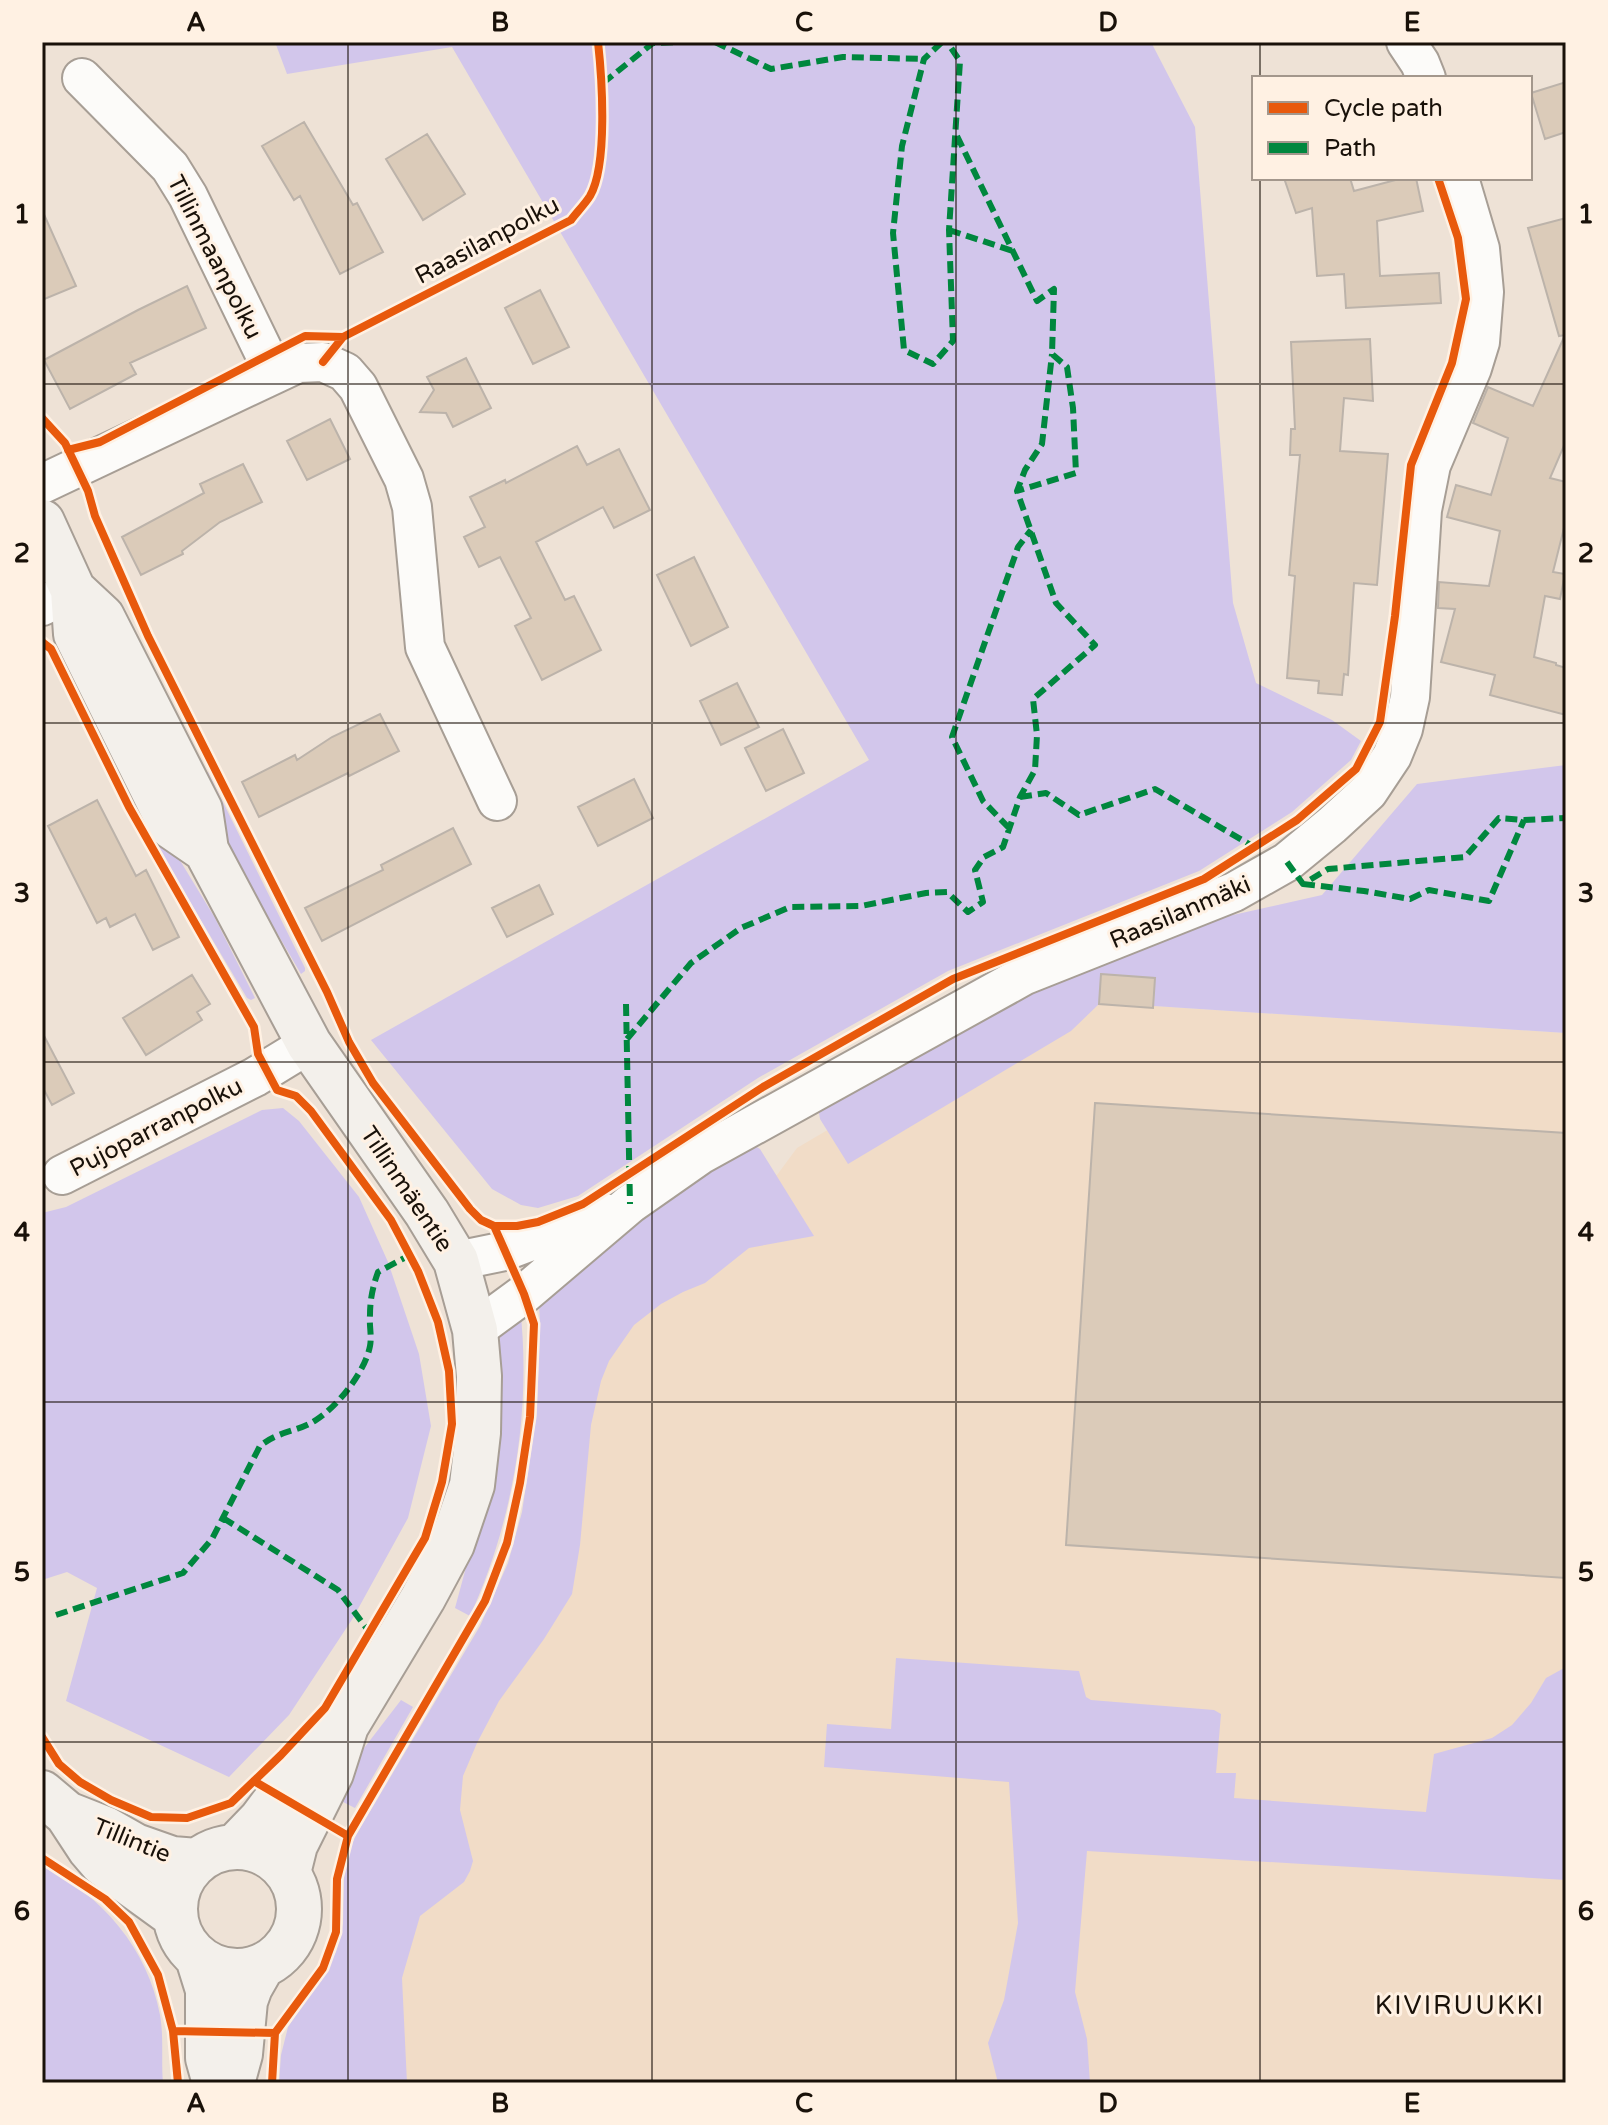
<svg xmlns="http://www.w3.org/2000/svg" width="1608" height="2125" viewBox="0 0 1608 2125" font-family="'Varela Round',sans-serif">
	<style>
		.built { fill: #f1dcc7 }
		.green { fill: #d2c6eb }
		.building { fill: #dbcbb9; stroke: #bcb3aa; stroke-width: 2 }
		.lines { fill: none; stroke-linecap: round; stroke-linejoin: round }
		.street-casing { stroke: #a79e95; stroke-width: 42 }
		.secondary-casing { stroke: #a79e95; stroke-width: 48 }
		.street { stroke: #fcfbf9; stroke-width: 38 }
		.secondary { stroke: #f3f0eb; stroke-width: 44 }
		.quiet { stroke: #00873e; stroke-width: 6; stroke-dasharray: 12 6; stroke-linecap: butt }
		.cycleway-casing { stroke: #fff1e3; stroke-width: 13 }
		.cycleway { stroke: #e8590c; stroke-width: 8 }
		.grid { fill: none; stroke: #191109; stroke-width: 2; stroke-opacity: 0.55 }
		.labels { text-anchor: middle; stroke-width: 6; stroke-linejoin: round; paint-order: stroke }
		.street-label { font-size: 24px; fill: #191109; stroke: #fff1e3 }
		.neighbourhood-label { font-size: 26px; letter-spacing: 2px; fill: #191109; stroke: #fff1e3 }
		.neatline { fill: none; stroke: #191109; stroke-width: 3 }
		.grid-label { font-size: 26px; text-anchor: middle; font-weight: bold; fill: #191109 }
	</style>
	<rect width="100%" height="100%" fill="#eee2d6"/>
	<path class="built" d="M 1099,970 L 1155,978 L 1154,1006 L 1566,1033 L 1566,2083 L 352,2083 L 528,1570 L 565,1309 L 777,1175 L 797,1148 Z"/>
	<path class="green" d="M 275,42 L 1151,42 L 1195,127 L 1233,603 L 1256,683 L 1332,720 L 1361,741 L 1351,760 L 1292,812 L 1199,871 L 948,971 L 758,1078 L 578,1196 L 538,1208 L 521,1205 L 492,1189 L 371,1040 L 869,760 L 452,47 L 287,74 Z
		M 1566,765 L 1566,1033 L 1154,1006 L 1155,978 L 1102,974 L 1099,1004 L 1071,1031 L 848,1164 L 820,1119 L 818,1107 L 980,1009 L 1166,930 L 1322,895 L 1417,784 Z
		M 208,772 L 305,968 L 305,971 L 301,974 L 239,868 L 195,778 Z
		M 136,804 L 170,844 L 215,918 L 255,998 L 251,1000 L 247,998 L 158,848 Z
		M 283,1108 L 299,1121 L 359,1197 L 388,1262 L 419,1354 L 431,1426 L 408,1518 L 353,1618 L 289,1715 L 229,1777 L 66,1701 L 97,1588 L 67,1572 L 42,1580 L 42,1213 L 66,1207 L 262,1110 Z
		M 755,1146 L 760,1149 L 814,1236 L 749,1248 L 705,1283 L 683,1292 L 661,1304 L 634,1325 L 609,1361 L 601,1381 L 591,1425 L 580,1545 L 572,1594 L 544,1639 L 499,1701 L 477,1743 L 463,1776 L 460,1810 L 473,1861 L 470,1871 L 464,1882 L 420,1916 L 402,1978 L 407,2083 L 279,2083 L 281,2055 L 288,2027 L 318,1983 L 336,1952 L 343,1923 L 344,1871 L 347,1855 L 356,1835 L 480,1626 L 508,1563 L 522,1512 L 537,1411 L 540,1322 L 539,1305 L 673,1192 L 750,1147 Z
		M 520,1307 C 532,1411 513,1522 470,1616 L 455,1608 L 471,1549 L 500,1402 L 500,1337 L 508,1319 Z
		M 896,1658 L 1079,1671 L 1086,1697 L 1091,1700 L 1214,1710 L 1221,1714 L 1216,1773 L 1236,1773 L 1234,1798 L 1426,1812 L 1434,1754 L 1492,1738 L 1512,1725 L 1531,1703 L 1546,1678 L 1566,1667 L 1566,1880 L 1087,1851 L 1075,1992 L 1087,2039 L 1090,2083 L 998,2083 L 988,2043 L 1004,2000 L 1018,1923 L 1009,1782 L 824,1767 L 827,1724 L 891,1729 Z
		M 401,1700 L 413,1707 L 355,1808 L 331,1796 L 348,1769 Z
		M 42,1866 C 102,1895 148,1949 160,2015 C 164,2037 161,2061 163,2083 L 42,2083 Z"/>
	<path class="building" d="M 1566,82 L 1566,132 L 1545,139 L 1531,93 Z
		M 304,122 L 353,205 L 357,203 L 383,252 L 340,274 L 300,196 L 294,200 L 262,146 Z
		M 427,134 L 465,194 L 423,220 L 386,159 Z
		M 1284,178 L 1350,178 L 1354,191 L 1403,178 L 1416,178 L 1423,211 L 1377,221 L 1380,276 L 1439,273 L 1441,303 L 1346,308 L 1344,274 L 1317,276 L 1312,208 L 1296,213 Z
		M 42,210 L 76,286 L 42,300 Z
		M 1566,218 L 1566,441 L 1550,478 L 1566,482 L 1566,520 L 1553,572 L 1565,574 L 1560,599 L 1545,596 L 1534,657 L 1556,663 L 1556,665 L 1566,668 L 1566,715 L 1490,695 L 1495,675 L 1441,662 L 1455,609 L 1438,608 L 1439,582 L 1489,586 L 1500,531 L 1447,517 L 1456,485 L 1491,495 L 1508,438 L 1473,423 L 1488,387 L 1533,406 L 1565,335 L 1559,336 L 1528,228 Z
		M 187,286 L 206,328 L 130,363 L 136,374 L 70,409 L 44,360 L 138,310 Z
		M 540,290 L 569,347 L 533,364 L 505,308 Z
		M 1370,339 L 1373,401 L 1344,398 L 1340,451 L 1388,454 L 1377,585 L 1354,583 L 1348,675 L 1344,674 L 1342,695 L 1318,693 L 1319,681 L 1287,678 L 1295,576 L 1289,575 L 1300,455 L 1290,455 L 1291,429 L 1295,429 L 1291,342 Z
		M 466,358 L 491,408 L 453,427 L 446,413 L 420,412 L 434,390 L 427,377 Z
		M 330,419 L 350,459 L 307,480 L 287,441 Z
		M 577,446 L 587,465 L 619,449 L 650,510 L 614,528 L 603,507 L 536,542 L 565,600 L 574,596 L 601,650 L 542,680 L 515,626 L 531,618 L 500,557 L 479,567 L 464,537 L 485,527 L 470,497 L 505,480 L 506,483 Z
		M 243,464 L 262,502 L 220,522 L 182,551 L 183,554 L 141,575 L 122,537 L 204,493 L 200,484 Z
		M 694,557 L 728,627 L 691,646 L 657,575 Z
		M 737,683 L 759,727 L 721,745 L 700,701 Z
		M 380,714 L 399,751 L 349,776 L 348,773 L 259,817 L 242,782 L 295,755 L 297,760 L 332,737 Z
		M 783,729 L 804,773 L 766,791 L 745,748 Z
		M 634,779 L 653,818 L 598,846 L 578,807 Z
		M 97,800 L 136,876 L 146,870 L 179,937 L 153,950 L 135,914 L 110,927 L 106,918 L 97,923 L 48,826 Z
		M 453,828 L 471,864 L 322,941 L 305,908 L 383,870 L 381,865 Z
		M 539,885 L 553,914 L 507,937 L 492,908 Z
		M 1101,974 L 1155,978 L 1153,1008 L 1099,1004 Z
		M 192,975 L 210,1004 L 197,1012 L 202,1020 L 146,1055 L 123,1018 Z
		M 42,1032 L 74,1093 L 52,1105 L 42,1086 Z
		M 1095,1103 L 1566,1133 L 1566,1578 L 1066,1545 Z"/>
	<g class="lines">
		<g class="street-casing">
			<path id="street" d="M 1406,42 L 1420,63 L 1426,78
				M 82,78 L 170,167 L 188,196 L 274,373
				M 42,484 L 298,363 L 323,362 L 345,372 L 358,387 L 404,479 L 412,507 L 425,647 L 497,801
				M 42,606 L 73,590
				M 62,1175 L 255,1077 L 309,1044
				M 456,1261 L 505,1251 L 605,1213
				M 475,1330 L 524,1294 L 630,1204 L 700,1155 L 1025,975 L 1234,892 L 1287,862 L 1332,825 L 1368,792 L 1392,756 L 1403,729 L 1410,697 L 1422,510 L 1431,465 L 1472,368 L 1480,342 L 1484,292 L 1480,249 L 1459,178"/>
		</g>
		<g class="secondary-casing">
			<path id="secondary" d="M 42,522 L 73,590 L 102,617 L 200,810 L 206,850 L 309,1044 L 427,1213 L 456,1261 L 475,1330 L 479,1376 L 478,1433 L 472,1485 L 452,1544 L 423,1598 L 346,1726 L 331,1773 L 295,1845 L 288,1873
				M 73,590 L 76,634 L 171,826 L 206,850
				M 42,1793 L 67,1814 L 90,1849 L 102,1863 L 175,1916
				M 67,1814 L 105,1829 L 135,1846 L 172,1859 L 197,1861
				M 235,1847 L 261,1820 L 307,1759 L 338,1733
				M175 1909a62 62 0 1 1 124 0a62 62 0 1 1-124 0Z
				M 198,1958 L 208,1990 L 208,2058 L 215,2083
				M 232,2083 L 240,2054 L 245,2001 L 250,1987 L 262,1966"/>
		</g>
		<use href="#street" class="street"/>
		<use href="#secondary" class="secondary"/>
		<path class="quiet" d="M 715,42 L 771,69 L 843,57 L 924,59
			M 942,42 L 924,59 L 902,146 L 893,233 L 904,350 L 933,364 L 953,341 L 949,230 L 960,61 L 947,42
			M 603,83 L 653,43 L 682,42
			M 957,136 L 1037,301 L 1054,289 L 1052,354 L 1067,367 L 1073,408 L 1076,473 L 1017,491
			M 949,230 L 1013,251
			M 1020,797 L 1046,793 L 1079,815 L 1155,789 L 1254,847
			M 1009,828 L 983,801 L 952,737 L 1018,547 L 1031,530
			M 1287,862 L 1303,884 L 1328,869 L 1465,857 L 1499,818 L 1524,820 L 1566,818
			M 1303,884 L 1364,891 L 1410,899 L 1429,890 L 1489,901 L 1524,820
			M 626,1004 L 630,1204
			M 627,1039 L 691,963 L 741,928 L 790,907 L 861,906 L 926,893 L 947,892 L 968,912 L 983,902 L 975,870 L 984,857 L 1003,847 L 1020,797 L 1035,770 L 1037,735 L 1033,699 L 1095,645 L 1056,603 L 1017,491 L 1025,470 L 1042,444 L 1052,354
			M 223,1518 L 338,1590 L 370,1633
			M 56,1615 L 183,1573 L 212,1539 L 260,1446 C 280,1430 298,1432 316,1420 C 338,1406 365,1372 370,1346 C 372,1336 369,1325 370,1315 C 370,1299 373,1286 378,1272 L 410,1255"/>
		<g class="cycleway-casing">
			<path id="cycleway" d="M 323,362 L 343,337 L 571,220 C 577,212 585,204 590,196 C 608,165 602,78 598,42
				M 42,418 L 65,443 L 88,491 L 95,516 L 148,636 L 327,992 L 349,1042 L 373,1083 L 470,1209 L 481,1220 L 494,1226 L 517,1226 L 538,1222 L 583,1204 L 763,1087 L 953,979 L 1204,879 L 1297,820 L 1356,769 L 1380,722 L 1395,616 L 1411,465 L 1452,363 L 1466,299 L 1458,238 L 1438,178
				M 68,450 L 100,442 L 305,336 L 343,337
				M 42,642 L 51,649 L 129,807 L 254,1027 L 258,1054 L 277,1090 L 296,1096 L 311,1111 L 391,1220 L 418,1271 L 438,1322 L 449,1371 L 452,1424 L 442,1482 L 425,1538 L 325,1708 L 281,1755 L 231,1803 L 187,1818 L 151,1817 L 111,1800 L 80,1782 L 59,1764 L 42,1737
				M 254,1781 L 348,1836
				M 42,1858 L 105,1899 L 129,1922 L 158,1975 L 173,2031 L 178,2083
				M 173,2031 L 275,2033
				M 272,2083 L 275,2033 L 323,1968 L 336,1932 L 337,1879 L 348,1836 L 485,1601 L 507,1543 L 520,1483 L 530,1417 L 534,1324 L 524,1294 L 494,1226"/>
		</g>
		<use href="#cycleway" class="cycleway"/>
	</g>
	<path class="grid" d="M 348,42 L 348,2083M 652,42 L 652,2083M 956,42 L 956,2083M 1260,42 L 1260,78M 1260,178 L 1260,2083M 42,384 L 1566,384M 42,723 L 1566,723M 42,1062 L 1566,1062M 42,1402 L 1566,1402M 42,1742 L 1566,1742"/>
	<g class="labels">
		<g class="street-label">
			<text transform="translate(487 240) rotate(-28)" y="8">Raasilanpolku</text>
			<text transform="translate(215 257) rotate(63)" y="8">Tillinmaanpolku</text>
			<text transform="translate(1180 912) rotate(-23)" y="8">Raasilanmäki</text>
			<text transform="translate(156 1127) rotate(-27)" y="8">Pujoparranpolku</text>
			<text transform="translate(407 1189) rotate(56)" y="8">Tillinmäentie</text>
			<text transform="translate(132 1840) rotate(22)" y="8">Tillintie</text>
		</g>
		<g class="neighbourhood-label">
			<text x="1460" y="2014">KIVIRUUKKI</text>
		</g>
	</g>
	<rect width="1608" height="2125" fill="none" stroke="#fff1e3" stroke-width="88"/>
	<rect x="1252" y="76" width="280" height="104" fill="#fff1e3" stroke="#a3978c" stroke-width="2"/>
	<rect x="1268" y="102" width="40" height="12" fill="#e8590c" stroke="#a3978c" stroke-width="2"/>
	<text x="1324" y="116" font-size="24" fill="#191109">Cycle path</text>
	<rect x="1268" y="142" width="40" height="12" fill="#00873e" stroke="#a3978c" stroke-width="2"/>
	<text x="1324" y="156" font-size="24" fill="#191109">Path</text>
	<rect x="44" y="44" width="1520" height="2037" class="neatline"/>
	<g class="grid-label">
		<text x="196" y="31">A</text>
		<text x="500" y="31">B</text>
		<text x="804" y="31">C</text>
		<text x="1108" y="31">D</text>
		<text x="1412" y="31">E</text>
		<text x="22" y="223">1</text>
		<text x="1586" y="223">1</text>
		<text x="22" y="562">2</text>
		<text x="1586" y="562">2</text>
		<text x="22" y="902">3</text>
		<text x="1586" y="902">3</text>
		<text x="22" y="1241">4</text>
		<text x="1586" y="1241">4</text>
		<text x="22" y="1581">5</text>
		<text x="1586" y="1581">5</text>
		<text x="22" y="1920">6</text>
		<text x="1586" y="1920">6</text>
		<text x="196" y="2112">A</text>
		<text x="500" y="2112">B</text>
		<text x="804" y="2112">C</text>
		<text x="1108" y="2112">D</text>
		<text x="1412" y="2112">E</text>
	</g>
</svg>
